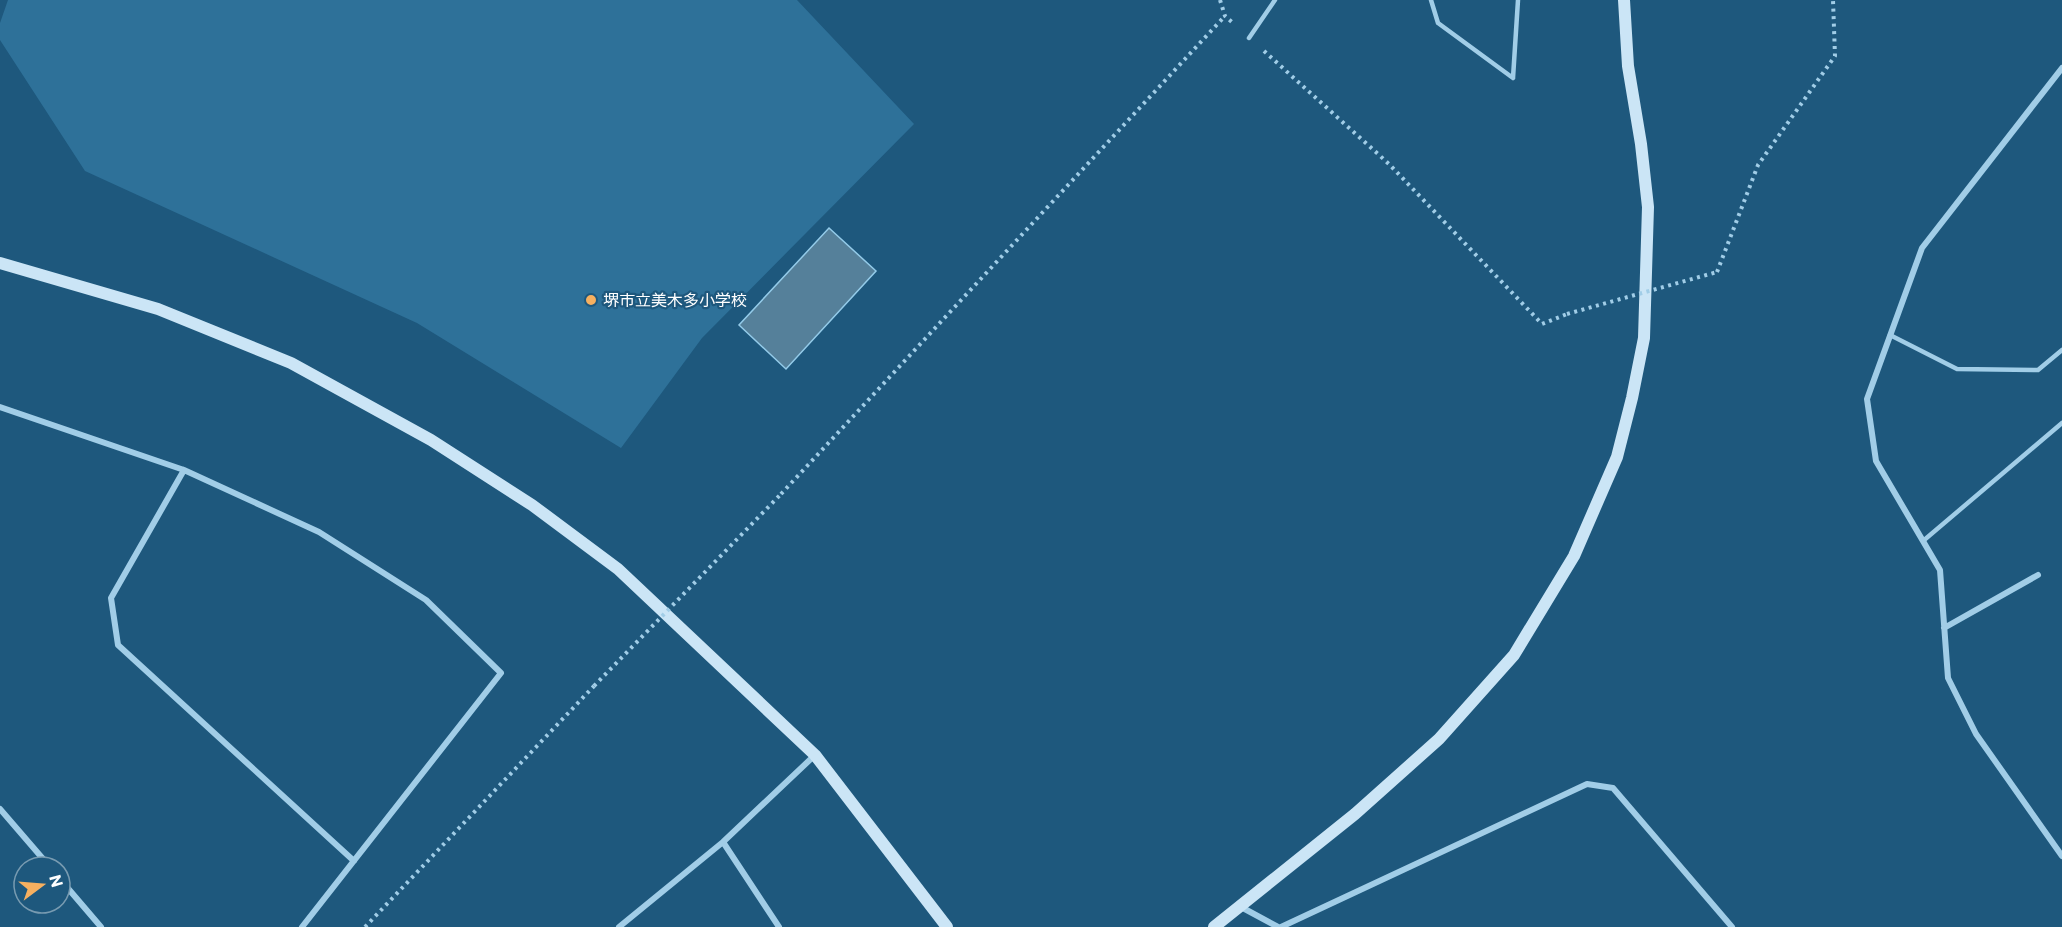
<svg xmlns="http://www.w3.org/2000/svg" width="2062" height="927" viewBox="0 0 2062 927" font-family="Commissioner,'Noto Sans JP',sans-serif">
	<style>
		.green { fill: #2e7199 }
		.water { fill: #55809a; stroke: #94cbe9; stroke-width: 1.5 }
		.lines { fill: none; stroke-linecap: round; stroke-linejoin: round }
		.path { stroke: #a1cde7; stroke-width: 4; stroke-dasharray: 3 4.5; stroke-linecap: butt }
		.lane { stroke: #a1cde7; stroke-width: 4.5 }
		.street { stroke: #a1cde7; stroke-width: 6 }
		.secondary { stroke: #cbe5f6; stroke-width: 12 }
		.path-bridge { stroke: #a1cde7; stroke-width: 4; stroke-dasharray: 3 4.5; stroke-linecap: butt }
		.poi-dot { fill: #f6b060; stroke: #1e587d; stroke-width: 2 }
		.labels { text-anchor: middle; stroke-width: 4.5; stroke-linejoin: round; paint-order: stroke }
		.poi-label { font-size: 16px; fill: #fff; stroke: #1e587d; text-anchor: start }
	</style>
	<rect width="100%" height="100%" fill="#1e587d"/>
	<path class="green" d="M 8,0 L 797,0 L 914,124 L 702,338 L 621,448 L 417,323 L 85,171 L 0,40 L 0,23 Z"/>
	<path class="water" d="M 829,228 L 876,271 L 786,369 L 739,325 Z"/>
	<g class="lines">
		<path class="path" d="M 1220,0 L 1225,16 L 1234,24
			M 1264,51 L 1389,164 L 1542,324 L 1567,314
			M 1717,272 L 1758,165 L 1835,56 L 1833,0
			M 781,494 L 1225,16
			M 365,927 L 594,686"/>
		<path class="lane" d="M 1431,0 L 1438,23 L 1513,78
			M 1249,38 L 1275,0
			M 1513,78 L 1518,0
			M 1890,335 L 1957,369 L 2038,370 L 2062,350
			M 1923,541 L 2062,423"/>
		<path class="street" d="M 2062,68 L 1922,248 L 1867,399 L 1876,461 L 1940,570 L 1948,678 L 1976,734 L 2062,856
			M 0,407 L 184,470 L 319,532 L 426,600 L 501,673 L 302,927
			M 184,470 L 111,598 L 118,645 L 354,861
			M 1944,628 L 2038,575
			M 0,809 L 50,867
			M 723,842 L 779,927
			M 60,879 L 101,927
			M 1241,907 L 1278,927
			M 619,927 L 723,842 L 815,755
			M 1281,927 L 1587,784 L 1613,788 L 1732,927"/>
		<path class="secondary" d="M 0,263 L 158,309 L 291,363 L 431,440 L 532,505 L 618,569 L 815,755 L 947,927
			M 1214,927 L 1355,814 L 1439,739 L 1514,655 L 1574,556 L 1617,457 L 1632,398 L 1644,338 L 1648,207 L 1641,144 L 1628,66 L 1624,0"/>
		<path class="path-bridge" d="M 1567,314 L 1717,272
			M 594,686 L 781,494"/>
	</g>
	<circle class="poi-dot" cx="591" cy="300" r="6"/>
	<g class="labels">
		<g class="poi-label">
			<text x="603" y="306">堺市立美木多小学校</text>
		</g>
	</g>
	<g transform="translate(42 885) rotate(74)"><circle r="28" fill="#1e587d" stroke="#789bb1" stroke-width="1.5"/>
	<path d="M0-4.5L10 22L0 15L-10 22Z" fill="#f6b060"/>
	<text y="-9" font-size="16" font-weight="bold" text-anchor="middle" fill="#ffffff">N</text>
	</g>
</svg>
